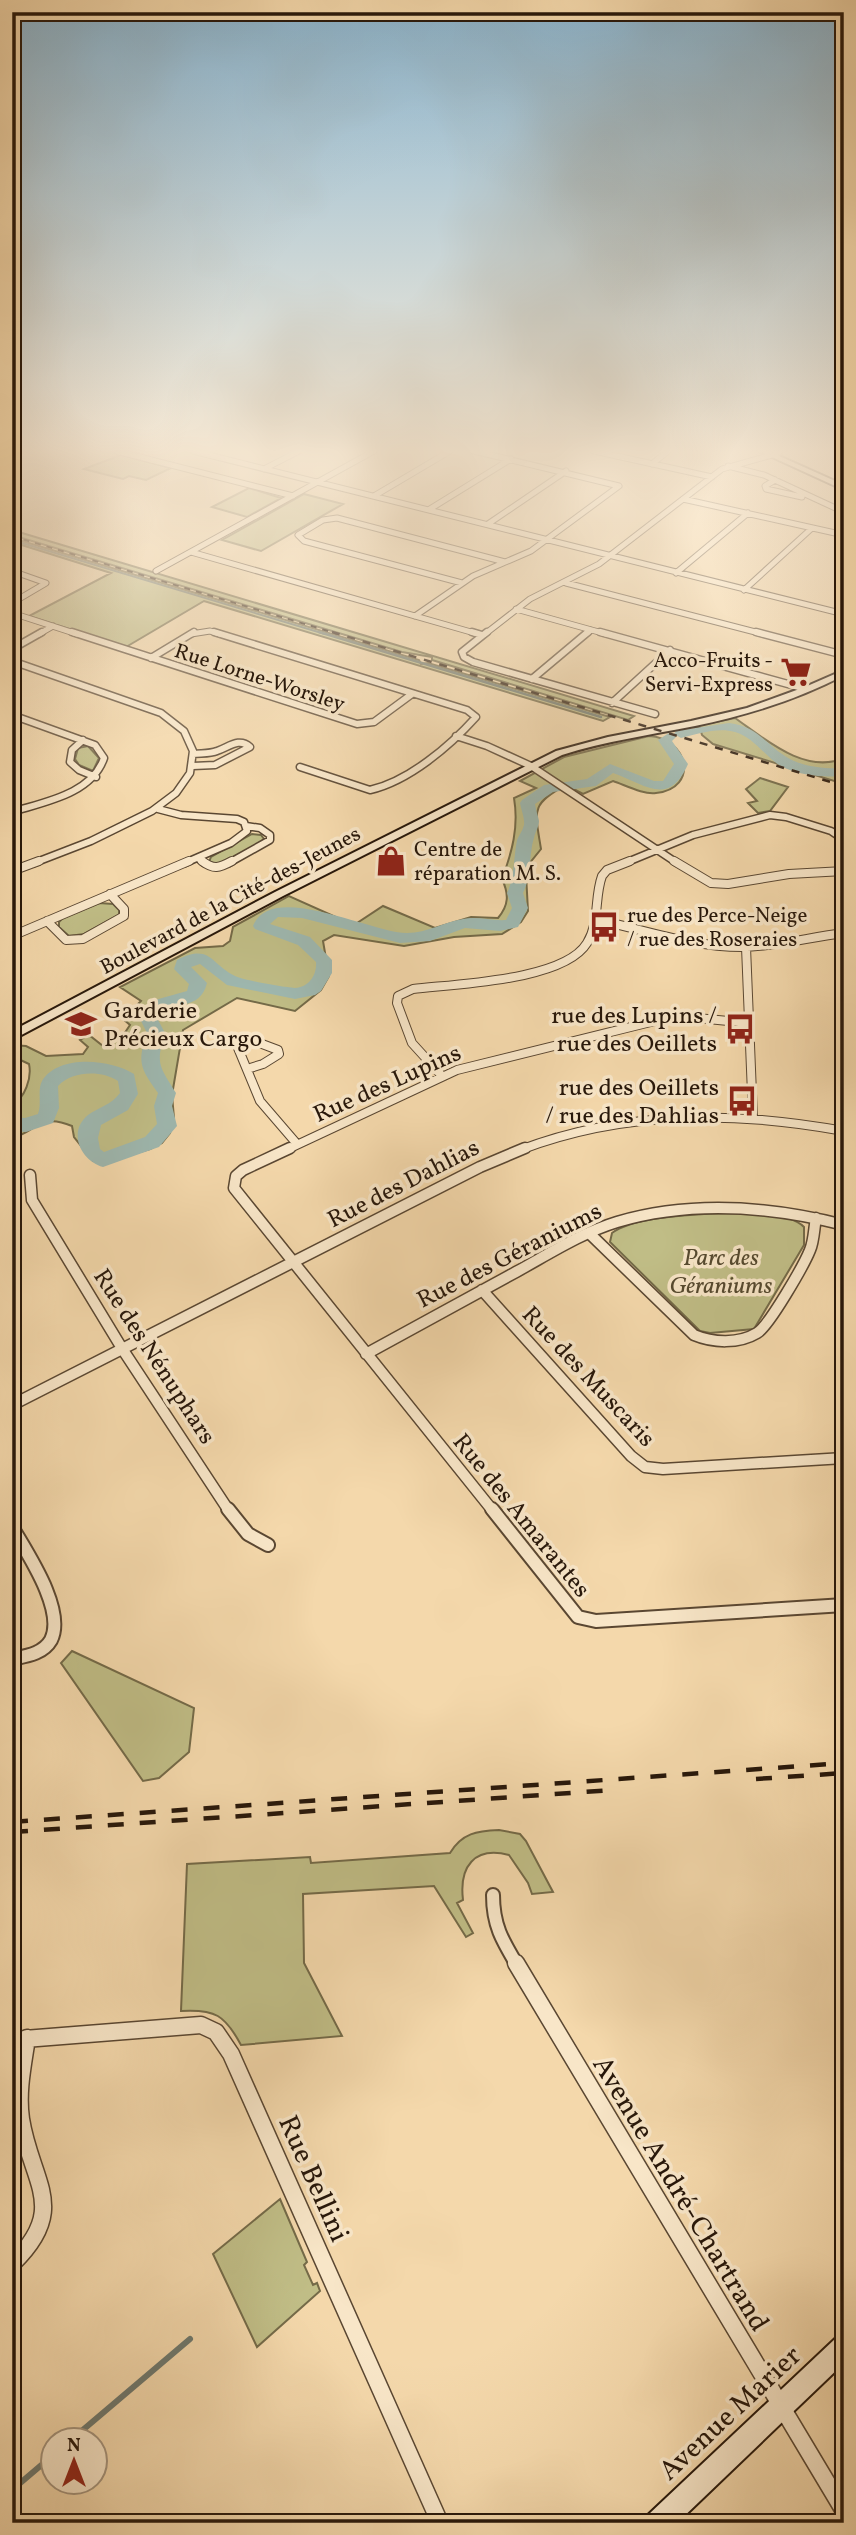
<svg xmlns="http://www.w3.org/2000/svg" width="856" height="2535" viewBox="0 0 856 2535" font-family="Vollkorn,serif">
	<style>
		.green { fill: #c0bd86; stroke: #746a48; stroke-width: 2 }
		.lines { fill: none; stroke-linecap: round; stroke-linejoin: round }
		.stream-far2 { stroke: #6e786e; stroke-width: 2 }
		.stream-far1 { stroke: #6e786e; stroke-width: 2.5 }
		.stream { stroke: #6e786e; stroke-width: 6 }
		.river { fill: #9eb8b0; fill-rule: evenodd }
		.street-far5-casing { stroke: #5a4732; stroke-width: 7 }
		.street-far4-casing { stroke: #5a4732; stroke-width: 9 }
		.street-far3-casing { stroke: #5a4732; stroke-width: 10 }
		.street-far2-casing { stroke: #5a4732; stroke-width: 13 }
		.street-far1-casing { stroke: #5a4732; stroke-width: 16 }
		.street-casing { stroke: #5a4732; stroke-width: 19 }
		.secondary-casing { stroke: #27170a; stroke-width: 4 }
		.street-far5 { stroke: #f8e6c8; stroke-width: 5 }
		.street-far4 { stroke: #f8e6c8; stroke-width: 6 }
		.street-far3 { stroke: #f8e6c8; stroke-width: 8 }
		.street-far2 { stroke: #f8e6c8; stroke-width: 10 }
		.street-far1 { stroke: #f8e6c8; stroke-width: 12 }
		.street { stroke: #f8e6c8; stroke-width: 16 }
		.secondary { fill: #f8e6c8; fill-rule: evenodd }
		.rail-far2 { stroke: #27170a; stroke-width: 2; stroke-dasharray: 6 6; stroke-linecap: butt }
		.rail-far1 { stroke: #27170a; stroke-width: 2.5; stroke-dasharray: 8 8; stroke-linecap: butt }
		.rail { stroke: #27170a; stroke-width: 4.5; stroke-dasharray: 16 16; stroke-linecap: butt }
		.labels { text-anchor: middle; stroke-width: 7; stroke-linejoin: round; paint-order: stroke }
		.far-poi-label { font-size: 21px; fill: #27170a; stroke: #f8e6c8; text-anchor: start }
		.far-street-label { font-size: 21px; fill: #27170a; stroke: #f8e6c8 }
		.poi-label { font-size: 24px; fill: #27170a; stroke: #f8e6c8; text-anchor: end }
		.street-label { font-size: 24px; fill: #27170a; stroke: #f8e6c8 }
		.park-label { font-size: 24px; font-style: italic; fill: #55492f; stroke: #f8e6c8 }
		.near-street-label { font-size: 28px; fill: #27170a; stroke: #f8e6c8 }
	</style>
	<rect width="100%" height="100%" fill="#f4d8ab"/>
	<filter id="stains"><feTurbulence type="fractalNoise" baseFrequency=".00286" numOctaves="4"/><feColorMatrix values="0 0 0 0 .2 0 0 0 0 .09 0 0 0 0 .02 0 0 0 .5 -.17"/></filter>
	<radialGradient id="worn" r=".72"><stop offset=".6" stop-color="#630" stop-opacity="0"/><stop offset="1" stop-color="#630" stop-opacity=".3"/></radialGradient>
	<path class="green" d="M 121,455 L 171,468 L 146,480 L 129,476 L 123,479 L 84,469 Z
		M 249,488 L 281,498 L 247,517 L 212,507 Z
		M 304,494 L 343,504 L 261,551 L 222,540 Z
		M 12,530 L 634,716 L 628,720 L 432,660 L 432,657 L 402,652 L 12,535 Z
		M 12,538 L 419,660 L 421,664 L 428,663 L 610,717 L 603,721 L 204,601 L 126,647 L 29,616 L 111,573 L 12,542 Z
		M 735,718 C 765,739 805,775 844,758 L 844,784 L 713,744 L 702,735 L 700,728 L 691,727 Z
		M 649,736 C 688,738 700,788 656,793 C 644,795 625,785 613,781 L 583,794 L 566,785 C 530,804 535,811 541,849 L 529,864 L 526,874 L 528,911 L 521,922 L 502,934 L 454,937 L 404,946 L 334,935 L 323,941 L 329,976 L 321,990 L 295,1011 L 237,998 L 183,1030 L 172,1095 L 174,1118 L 170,1133 L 162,1143 L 150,1149 L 106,1162 L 93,1161 L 74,1137 L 72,1126 C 39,1112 37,1132 12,1138 L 12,1105 C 25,1098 32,1078 29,1064 L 12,1056 L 12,1045 L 26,1046 L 46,1056 L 83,1054 L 88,1047 L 80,1040 L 89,1035 L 103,1046 L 124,1034 L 130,1025 L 123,1019 L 141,1001 L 120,987 L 195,948 L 223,946 L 230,941 L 233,927 L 289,896 L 349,923 L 357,923 L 383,906 L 435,928 L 471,917 L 498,918 C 509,905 509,894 502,879 C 512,852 519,827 514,798 L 536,788 L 520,781 L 564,757 Z
		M 88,746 L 99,758 L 93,771 L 79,765 L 75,759 L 78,748 Z
		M 760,778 L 788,787 L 770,811 L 758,813 L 748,803 L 757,801 L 746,789 Z
		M 252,834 L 261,835 L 264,839 C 253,849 225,868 209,862 L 211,857 Z
		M 99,903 L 113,904 L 119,910 L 119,915 L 84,934 L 69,936 L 59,927 L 59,922 L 63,918 Z
		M 704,1214 C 728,1213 787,1209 804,1227 L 804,1245 L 754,1329 L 710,1333 L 700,1331 L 610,1242 L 612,1233 C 633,1218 678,1216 704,1214 Z
		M 72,1651 L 194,1708 L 189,1752 L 159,1778 L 143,1781 L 61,1663 Z
		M 499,1830 L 520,1834 L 526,1841 L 553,1892 L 532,1894 L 528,1883 L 509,1855 C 474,1846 459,1867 463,1900 L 457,1903 L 473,1933 L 466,1937 L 434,1886 L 303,1894 L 304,1963 L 342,2036 L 241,2045 C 225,2015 215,2009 181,2011 L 187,1864 L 310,1857 L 311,1863 L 450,1853 C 462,1833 477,1831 499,1830 Z
		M 280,2199 L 307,2262 L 304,2265 L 313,2285 L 317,2283 L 320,2291 L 257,2347 L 213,2254 Z"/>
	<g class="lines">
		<path class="stream-far2" d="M 12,540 L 325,634"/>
		<path class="stream-far1" d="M 319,632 L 601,717"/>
		<path class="stream" d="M 71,2440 L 190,2339
			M 12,2490 L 52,2456"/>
		<path class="river" d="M 729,723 C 760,727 766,746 790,759 C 805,767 826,769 844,768 L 844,776 C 823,778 791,775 775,762 C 762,752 752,737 735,732 C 718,727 697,734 681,738 L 674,734 L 676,731 Z
			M 669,733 L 676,737 L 672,741 L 688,764 C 669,808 645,784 613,773 L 596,786 L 553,792 L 535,804 C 536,810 538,816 539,821 C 539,827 535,832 534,838 C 529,853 531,879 523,893 L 528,908 L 518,927 L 500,931 L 465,928 L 430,941 L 400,943 L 302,918 L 278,917 L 270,924 L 310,937 L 332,960 L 332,973 L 321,991 L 315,995 L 295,999 L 227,985 L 200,964 L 191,967 L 207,983 C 200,1012 173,999 157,1018 L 165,1033 C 155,1065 160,1066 176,1093 L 172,1106 L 177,1126 L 159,1147 L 103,1167 C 81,1161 67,1132 88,1115 C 99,1107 111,1105 120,1093 L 118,1081 C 101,1070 72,1071 58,1086 L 59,1108 L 53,1123 L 26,1132 L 12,1131 L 12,1117 L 25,1118 L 38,1114 C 42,1103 37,1091 42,1081 C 58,1054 111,1059 134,1074 L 138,1094 L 128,1110 L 101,1125 L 98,1138 L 100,1149 L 104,1152 L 145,1137 L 157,1124 L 154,1106 L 158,1093 C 140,1068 137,1063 147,1033 L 139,1017 L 155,1000 L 187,991 L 189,984 L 174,969 L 177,960 C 211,943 210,964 235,976 C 247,981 282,987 295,988 C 309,987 317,975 316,962 L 298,945 L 255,929 L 253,926 C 271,880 371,933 407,933 C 428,933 443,922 463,919 C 477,916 491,921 506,920 L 512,908 L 507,893 C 514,880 514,855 517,840 C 519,835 523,830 524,825 C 525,819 521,809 520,803 L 522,800 L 544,785 L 587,779 L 610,764 L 654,781 L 663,781 L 674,764 L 658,740 Z"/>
		<g class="street-far5-casing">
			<path id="street-far5" d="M 116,451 L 293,496
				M 193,451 L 844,614
				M 594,451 L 712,477
				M 840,451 L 844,455
				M 652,464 L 668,451
				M 728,466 L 764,475 L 844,512
				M 264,469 L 299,451
				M 775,480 L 765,486 L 766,489 L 802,497
				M 374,496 L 450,451
				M 683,499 L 844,535
				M 430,509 L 511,459
				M 488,524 L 566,471
				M 191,552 L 478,634
				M 12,571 L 46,583 L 12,603
				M 156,571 L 374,451
				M 676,573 L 748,513
				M 462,583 L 304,541 L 298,535 L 323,520 L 337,518 L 505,562
				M 566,583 L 763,634
				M 744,590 L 812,528
				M 516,609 L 606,634
				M 12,613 L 77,634
				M 415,616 L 473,576 L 531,551 L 619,486 L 474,451
				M 39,634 L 53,626
				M 191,634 L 210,631 L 220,634
				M 485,634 L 530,599 L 599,564 L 722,469 L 779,453
				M 586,634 L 591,630"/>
		</g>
		<g class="street-far4-casing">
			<path id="street-far4" d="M 72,632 L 357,724 L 374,722 L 412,694
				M 214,632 L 467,710 L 476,717 C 450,746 409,781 370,790 L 300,767
				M 472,632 L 482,635
				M 487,632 L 462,652 L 464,657 L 473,662 L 655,714
				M 600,632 L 806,689
				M 756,632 L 844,655
				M 12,649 L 42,632
				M 151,658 L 194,632
				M 12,661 L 161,713 L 184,731 L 193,751 L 190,773 L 176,793 L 152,811 L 91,841 L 34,863
				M 532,679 L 588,632
				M 612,703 L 670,650
				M 12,715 L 95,745 L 104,758 C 92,794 44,802 12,812
				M 456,736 L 487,746 L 531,766 L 677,863
				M 83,740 L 72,750 L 70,762 L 79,770 L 96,777
				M 193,754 C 201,753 210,754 217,751 C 229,747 239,737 250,747 L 215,765 L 193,766
				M 158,809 L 181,815 L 237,819 L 244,822 L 247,831 L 231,843 L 185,863
				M 198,858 L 204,863
				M 229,863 L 270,840 L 270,835 L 260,828 L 246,826
				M 625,863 L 693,835 L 770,815 L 786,817 L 831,831 L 840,837 L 844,845"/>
		</g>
		<g class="street-far3-casing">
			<path id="street-far3" d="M 202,861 C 214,870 219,868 232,861
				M 674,861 L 711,883 L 728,884 L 789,874 L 844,871
				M 12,871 L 39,861
				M 598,920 C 645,930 693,947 742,947 C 776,947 810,937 844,933
				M 47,921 L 66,940 L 83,939 L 124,916 L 124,909 L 110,894
				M 12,936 L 189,861
				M 746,947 L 753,1118
				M 247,1069 L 263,1064 L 279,1054 L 278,1050 L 254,1041 L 243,1042 L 238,1048 L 260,1101 L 297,1144
				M 442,1076 L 412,1043 L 397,1003 L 398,996 L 413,989 C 454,984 564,981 587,943 C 600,922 594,898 602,876 L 607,870 L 630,861
				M 286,1150 L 457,1070 L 667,1018 L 687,1017 L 749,1023
				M 520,1150 C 625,1110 735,1111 844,1131"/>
		</g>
		<g class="street-far2-casing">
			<path id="street-far2" d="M 290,1148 L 243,1170 L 236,1176 L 234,1188 L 493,1511
				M 30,1175 L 32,1200 L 123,1350 L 229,1511
				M 589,1233 L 694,1335 C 713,1343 739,1344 757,1333 C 769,1326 804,1265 810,1250 C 814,1241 814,1228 816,1218
				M 482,1290 L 631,1456 L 645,1467 L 663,1469 L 844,1458
				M 366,1354 C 416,1327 466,1299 516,1272 C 549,1254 581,1233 617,1222 C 692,1200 769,1206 844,1225
				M 12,1405 L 480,1167 L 525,1148"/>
		</g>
		<g class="street-far1-casing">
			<path id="street-far1" d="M 228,1509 L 248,1534 L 268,1545
				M 492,1509 L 578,1617 L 596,1621 L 844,1605
				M 12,1527 C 27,1553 66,1610 51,1640 C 43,1654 26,1656 12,1659
				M 493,1895 C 493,1925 502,1940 517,1965"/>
		</g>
		<g class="street-casing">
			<path id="street" d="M 516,1963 L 844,2511
				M 12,2040 L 201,2025 L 216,2032 L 231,2054 L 440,2523
				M 12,2264 C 70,2208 31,2183 21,2119 C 17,2092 23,2065 27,2038"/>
		</g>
		<g class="secondary-casing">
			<path id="secondary" d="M 759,451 L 768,451 L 844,485 L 844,490 Z
				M 844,670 L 844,675 C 797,700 747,715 695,726 C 650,735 606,741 562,755 L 283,896 L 12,1040 L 12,1031 L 275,892 L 556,751 L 608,737 L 691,721 L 747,708 L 805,687 Z
				M 844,2334 L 844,2363 L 677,2523 L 645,2523 L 649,2514 L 836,2338 Z"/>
		</g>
		<use href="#street-far5" class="street-far5"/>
		<use href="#street-far4" class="street-far4"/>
		<use href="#street-far3" class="street-far3"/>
		<use href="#street-far2" class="street-far2"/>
		<use href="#street-far1" class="street-far1"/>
		<use href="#street" class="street"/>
		<use href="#secondary" class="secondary"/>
		<path class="rail-far2" d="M 12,536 L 338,634"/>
		<path class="rail-far1" d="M 332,632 L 844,786"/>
		<path class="rail" d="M 756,1779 L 844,1773
			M 12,1822 L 844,1763
			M 12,1832 L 613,1790"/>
	</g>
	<linearGradient id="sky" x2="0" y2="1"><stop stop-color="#8ab6d2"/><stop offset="0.56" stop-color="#faedd9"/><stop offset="1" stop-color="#faedd9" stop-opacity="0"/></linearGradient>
	<rect width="856" height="806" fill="url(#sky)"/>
	<defs>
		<g id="supermarket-bare" transform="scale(2.415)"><path d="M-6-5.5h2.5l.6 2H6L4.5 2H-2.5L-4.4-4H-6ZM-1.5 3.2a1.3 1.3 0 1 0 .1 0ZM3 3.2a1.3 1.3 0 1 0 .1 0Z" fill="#8f2418" stroke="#f8e6c8" stroke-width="2.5" paint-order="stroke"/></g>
		<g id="shop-bare" transform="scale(2.415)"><path d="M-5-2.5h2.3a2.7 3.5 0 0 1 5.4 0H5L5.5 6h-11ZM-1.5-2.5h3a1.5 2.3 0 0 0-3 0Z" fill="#8f2418" stroke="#f8e6c8" stroke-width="2.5" paint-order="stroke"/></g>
		<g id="bus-bare" transform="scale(2.415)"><path d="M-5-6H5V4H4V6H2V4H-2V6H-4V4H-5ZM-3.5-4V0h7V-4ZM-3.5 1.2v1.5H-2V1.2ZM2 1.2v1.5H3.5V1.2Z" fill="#8f2418" stroke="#f8e6c8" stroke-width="2.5" paint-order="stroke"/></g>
		<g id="school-bare" transform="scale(2.415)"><path d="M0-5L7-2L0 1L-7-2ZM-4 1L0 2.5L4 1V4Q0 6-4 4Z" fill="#8f2418" stroke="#f8e6c8" stroke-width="2.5" paint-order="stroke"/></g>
	</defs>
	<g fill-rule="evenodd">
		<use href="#supermarket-bare" x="796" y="672"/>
		<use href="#shop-bare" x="391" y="861"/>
		<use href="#bus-bare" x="604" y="927"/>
		<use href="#school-bare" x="81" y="1024"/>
		<use href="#bus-bare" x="740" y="1029"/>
		<use href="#bus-bare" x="742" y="1101"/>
	</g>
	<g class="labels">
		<g class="far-poi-label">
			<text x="773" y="667" text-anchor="end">Acco-Fruits -<tspan x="773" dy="24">Servi-Express</tspan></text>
			<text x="414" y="856">Centre de<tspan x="414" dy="24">réparation M. S.</tspan></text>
			<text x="627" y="922">rue des Perce-Neige<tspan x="627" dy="24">/ rue des Roseraies</tspan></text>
		</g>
		<g class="far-street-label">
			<text transform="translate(260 677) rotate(18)" y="7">Rue Lorne-Worsley</text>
			<text transform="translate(230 900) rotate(-28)" y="7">Boulevard de la Cité-des-Jeunes</text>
		</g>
		<g class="poi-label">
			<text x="104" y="1018" text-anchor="start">Garderie<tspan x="104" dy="28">Précieux Cargo</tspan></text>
			<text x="717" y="1023">rue des Lupins /<tspan x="717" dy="28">rue des Oeillets</tspan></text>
			<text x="719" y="1095">rue des Oeillets<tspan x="719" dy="28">/ rue des Dahlias</tspan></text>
		</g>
		<g class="street-label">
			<text transform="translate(387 1083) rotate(-24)" y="8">Rue des Lupins</text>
			<text transform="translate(403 1183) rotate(-27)" y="8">Rue des Dahlias</text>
			<text transform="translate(509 1255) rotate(-27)" y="8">Rue des Géraniums</text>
			<text transform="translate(155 1356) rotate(57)" y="8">Rue des Nénuphars</text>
			<text transform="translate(589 1376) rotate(47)" y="8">Rue des Muscaris</text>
			<text transform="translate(522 1515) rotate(51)" y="8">Rue des Amarantes</text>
		</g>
		<g class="park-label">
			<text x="721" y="1265">Parc des<tspan x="721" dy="28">Géraniums</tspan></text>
		</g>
		<g class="near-street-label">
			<text transform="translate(315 2178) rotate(66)" y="10">Rue Bellini</text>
			<text transform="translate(682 2193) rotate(59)" y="10">Avenue André-Chartrand</text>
			<text transform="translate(729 2412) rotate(-43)" y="10">Avenue Marier</text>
		</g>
	</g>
	<rect width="856" height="2535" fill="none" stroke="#f4d8ab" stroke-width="42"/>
	<rect x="14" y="14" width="828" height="2507" fill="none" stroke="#27170a" stroke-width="3.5"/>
	<rect x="21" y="21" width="814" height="2493" fill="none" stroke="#27170a" stroke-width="2"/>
	<g transform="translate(74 2461)"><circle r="33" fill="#f8e6c8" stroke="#a4937c" stroke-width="2"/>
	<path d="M0-5L12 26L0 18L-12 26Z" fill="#8f2418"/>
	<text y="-10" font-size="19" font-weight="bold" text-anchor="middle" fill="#27170a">N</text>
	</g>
	<rect width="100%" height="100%" filter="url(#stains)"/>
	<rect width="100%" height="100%" fill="url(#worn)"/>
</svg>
